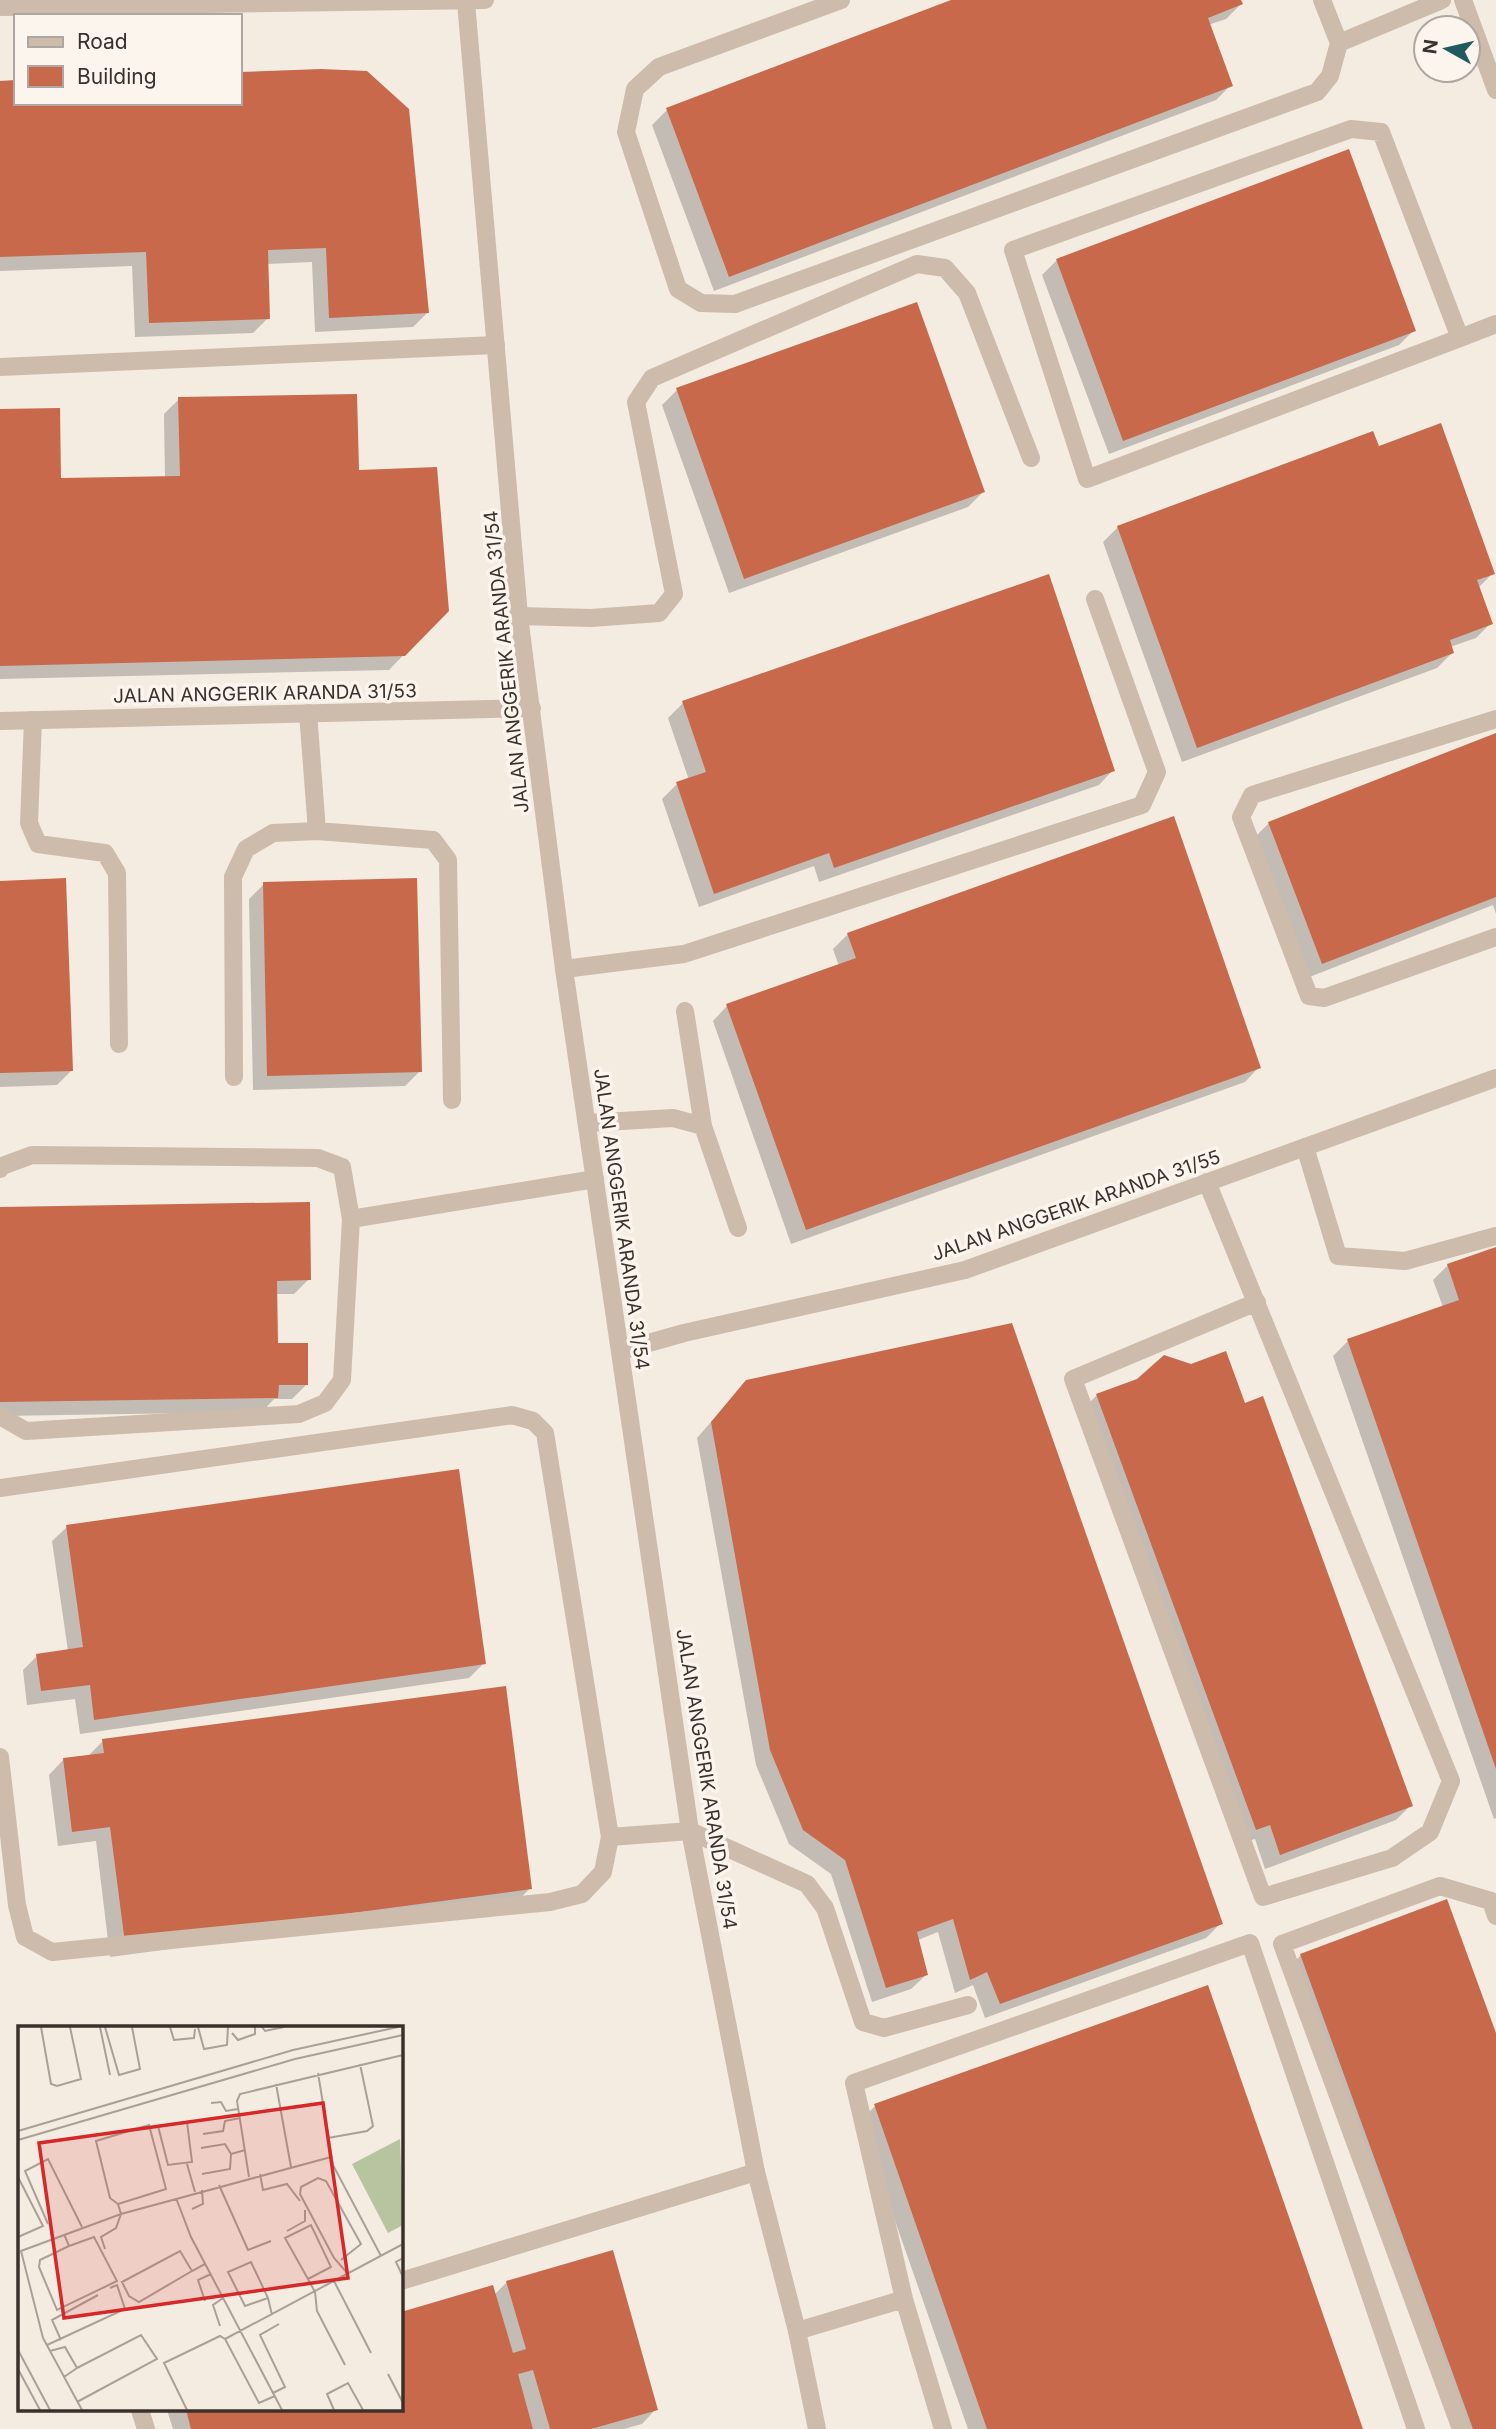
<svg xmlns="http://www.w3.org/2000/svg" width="1496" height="2429" viewBox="0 0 1496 2429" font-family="Inter,sans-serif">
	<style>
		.shadow { fill: #0003 }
		.building { fill: #c8694b }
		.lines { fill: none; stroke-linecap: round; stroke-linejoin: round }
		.service { stroke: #cdbbac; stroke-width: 18 }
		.minor { stroke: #cdbbac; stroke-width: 18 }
		.labels { text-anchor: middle; stroke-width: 7; stroke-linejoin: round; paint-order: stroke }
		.street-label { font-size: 19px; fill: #3b302b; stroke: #fbf5ee }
		.inset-road { fill: none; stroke: #aaa098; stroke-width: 2 }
		.view { fill: #d62828; fill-opacity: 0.15; stroke: #d62828; stroke-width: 3.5 }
		.inset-edge { fill: none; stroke: #3b302b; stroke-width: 3.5 }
	</style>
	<rect width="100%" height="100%" fill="#f4ebe1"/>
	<path class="shadow" d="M 956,0 L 1239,0 L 1241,4 L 1226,19 L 1208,25 L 1231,85 L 1216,100 L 714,291 L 652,125 L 667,110 Z
		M 321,71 L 427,313 L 413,327 L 315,332 L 312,262 L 267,264 L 268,318 L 253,333 L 195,335 L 135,337 L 132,266 L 0,271 L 0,83 L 16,103 L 240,103 L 240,74 Z
		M 1057,260 L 1414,330 L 1399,345 L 1109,454 L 1042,275 Z
		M 677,390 L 983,492 L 968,507 L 729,593 L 662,405 Z
		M 179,399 L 357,472 L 447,610 L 389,670 L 0,679 L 0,411 L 59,480 L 165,478 L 164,414 Z
		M 1378,448 L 1493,573 L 1478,588 L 1491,623 L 1476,638 L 1450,647 L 1452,653 L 1437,668 L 1182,762 L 1103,542 L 1118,527 Z
		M 683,703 L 1113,770 L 1099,785 L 819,882 L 814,866 L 699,907 L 662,799 L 677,784 L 689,780 L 668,718 Z
		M 1496,735 L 1496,914 L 1493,905 L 1307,978 L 1254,838 L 1269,823 Z
		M 0,882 L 72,1070 L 57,1085 L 0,1087 Z
		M 264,884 L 420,1071 L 405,1086 L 253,1090 L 249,899 Z
		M 848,934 L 1259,1067 L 1245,1082 L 791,1244 L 713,1021 L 727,1006 L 839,966 L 833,949 Z
		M 0,1209 L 309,1279 L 294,1294 L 276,1294 L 276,1345 L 307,1384 L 292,1399 L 274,1399 L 262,1412 L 0,1416 Z
		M 1496,1249 L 1496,1818 L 1494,1819 L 1333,1356 L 1348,1341 L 1443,1307 L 1433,1280 L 1448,1265 Z
		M 1138,1380 L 1244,1405 L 1411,1805 L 1396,1820 L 1265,1869 L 1255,1839 L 1241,1843 L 1082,1410 L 1096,1396 Z
		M 746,1382 L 1221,1923 L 1206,1938 L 985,2018 L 973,1985 L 955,1993 L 938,1932 L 918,1940 L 926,1975 L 911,1989 L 872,2002 L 831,1874 L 789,1844 L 756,1765 L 697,1438 Z
		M 67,1527 L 484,1663 L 469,1678 L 80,1734 L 75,1699 L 27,1705 L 23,1670 L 37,1656 L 68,1651 L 52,1541 Z
		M 103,1741 L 530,1888 L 516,1903 L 110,1957 L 96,1841 L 58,1846 L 49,1775 L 63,1760 L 88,1756 Z
		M 1301,1955 L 1496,2038 L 1496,2429 L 1454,2429 L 1286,1970 Z
		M 1207,1988 L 1361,2429 L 968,2429 L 860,2121 L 875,2106 Z
		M 507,2282 L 656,2409 L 642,2424 L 624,2429 L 173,2429 L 167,2410 L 401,2410 L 401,2313 L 492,2287 L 494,2295 Z"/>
	<path class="building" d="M 951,0 L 1241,0 L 1243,4 L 1208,18 L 1233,86 L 729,277 L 666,108 Z
		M 321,69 L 367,71 L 409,109 L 429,313 L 329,318 L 326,248 L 268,250 L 270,319 L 211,321 L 149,323 L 146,252 L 0,257 L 0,81 L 16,80 L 16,103 L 240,103 L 240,72 Z
		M 1349,149 L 1416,331 L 1123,441 L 1056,259 Z
		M 917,302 L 985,492 L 744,579 L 676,388 Z
		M 357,394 L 359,470 L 437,467 L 449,611 L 405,656 L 0,666 L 0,409 L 60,408 L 61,478 L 180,476 L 178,397 Z
		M 1441,423 L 1495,574 L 1477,580 L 1493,624 L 1450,640 L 1454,653 L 1197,748 L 1117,526 L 1373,431 L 1379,446 Z
		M 1049,574 L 1115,771 L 834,868 L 829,853 L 714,894 L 676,782 L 706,772 L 682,701 Z
		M 1496,733 L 1496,897 L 1322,964 L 1268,822 Z
		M 1174,816 L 1261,1068 L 806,1230 L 726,1004 L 856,958 L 847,933 Z
		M 66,878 L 73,1071 L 0,1073 L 0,881 Z
		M 417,878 L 422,1072 L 267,1076 L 263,882 Z
		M 310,1202 L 311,1280 L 277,1281 L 278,1343 L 308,1343 L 308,1385 L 279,1385 L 278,1398 L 0,1402 L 0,1207 Z
		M 1496,1247 L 1496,1769 L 1347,1339 L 1459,1300 L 1447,1264 Z
		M 1012,1323 L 1223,1924 L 1000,2004 L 987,1972 L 970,1980 L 953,1919 L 917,1932 L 928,1975 L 886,1988 L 845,1860 L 803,1830 L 770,1750 L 711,1422 L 746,1380 Z
		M 1226,1351 L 1245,1403 L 1263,1396 L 1413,1806 L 1280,1855 L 1270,1825 L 1256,1830 L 1096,1394 L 1137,1379 L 1164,1355 L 1191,1364 Z
		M 459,1469 L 486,1664 L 94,1720 L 90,1685 L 41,1691 L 36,1654 L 83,1647 L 66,1525 Z
		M 506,1686 L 532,1889 L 125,1943 L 110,1827 L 72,1832 L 63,1758 L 104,1753 L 102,1739 Z
		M 1447,1899 L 1496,2033 L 1496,2429 L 1473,2429 L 1300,1954 Z
		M 1208,1985 L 1363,2429 L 987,2429 L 874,2104 Z
		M 613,2250 L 658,2410 L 591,2429 L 550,2429 L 533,2370 L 518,2374 L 533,2429 L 191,2429 L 186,2410 L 401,2410 L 401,2312 L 493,2285 L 513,2353 L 526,2349 L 506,2281 Z"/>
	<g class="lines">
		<path class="service" d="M 841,0 L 659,67 L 635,89 L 626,132 L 678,289 L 701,303 L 735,304 L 1317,92 L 1330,76 L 1339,43 L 1322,0
			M 1339,43 L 1442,0
			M 1460,338 L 1381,132 L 1351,129 L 1013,250 L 1087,479 L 1460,338 L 1496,324
			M 0,367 L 496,345
			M 519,616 L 591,618 L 659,613 L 674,594 L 636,402 L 652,378 L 917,264 L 945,268 L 967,293 L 1031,458
			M 308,713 L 317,831 L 433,840 L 448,860 L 452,1100
			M 1496,719 L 1252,795 L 1241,817 L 1309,996 L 1324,998 L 1496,937
			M 33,720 L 29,823 L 38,844 L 105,853 L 117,873 L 119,1044
			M 564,969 L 684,954 L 1142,805 L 1157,772 L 1095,599
			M 685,1011 L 703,1126
			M 234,1077 L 233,877 L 246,849 L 273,833 L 317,831
			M 587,1123 L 673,1118 L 703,1126 L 738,1228
			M 1305,1147 L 1338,1256 L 1405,1261 L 1496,1236
			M 0,1169 L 2,1166 L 32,1155 L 318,1158 L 342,1167 L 351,1219 L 342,1380 L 325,1403 L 299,1414 L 26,1431 L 0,1416
			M 1207,1182 L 1451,1781 L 1430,1832 L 1392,1858 L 1263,1897 L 1073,1379 L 1257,1302
			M 351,1219 L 595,1179
			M 0,1488 L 512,1415 L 533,1421 L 545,1433 L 610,1837 L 603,1872 L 582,1894 L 550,1902 L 52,1952 L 25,1937 L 17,1905 L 0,1757
			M 610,1837 L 690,1831 L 807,1884 L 825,1908 L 863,2022 L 884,2028 L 968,2005
			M 401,2281 L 756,2172
			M 904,2299 L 854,2083 L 1250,1943 L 1416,2429
			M 797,2331 L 904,2299 L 943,2429
			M 140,2410 L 146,2429
			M 1461,2429 L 1282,1944 L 1440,1886 L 1491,1901 L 1496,1916"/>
		<path class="minor" d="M 1463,0 L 1496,90
			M 466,2 L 519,616 L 564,969 L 690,1831 L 756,2172 L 797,2331 L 817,2429
			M 0,7 L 485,0
			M 0,721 L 532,708
			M 620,1351 L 684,1333 L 965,1270 L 1496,1078"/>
	</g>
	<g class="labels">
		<g class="street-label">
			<text transform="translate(506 662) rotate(-96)" y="7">JALAN ANGGERIK ARANDA 31/54</text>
			<text transform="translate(265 693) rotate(-1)" y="7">JALAN ANGGERIK ARANDA 31/53</text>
			<text transform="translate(1076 1205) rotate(-19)" y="7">JALAN ANGGERIK ARANDA 31/55</text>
			<text transform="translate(622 1219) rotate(82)" y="7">JALAN ANGGERIK ARANDA 31/54</text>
			<text transform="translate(707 1779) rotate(81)" y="7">JALAN ANGGERIK ARANDA 31/54</text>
		</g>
	</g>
	<g transform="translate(18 2026)">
		<rect width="385" height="385" fill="#f4ebe1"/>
		<path d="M 382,113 L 385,199 L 370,207 L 334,138 Z" fill="#b8c4a0"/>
		<path class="inset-road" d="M 23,1 L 33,58 L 39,60 L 63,53 L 52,1M 82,1 L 92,49M 87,1 L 101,49 L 122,43 L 114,1M 152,1 L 156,14 L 176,12 L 177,3M 180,1 L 186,23 L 209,19 L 210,1M 244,1 L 247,5 L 266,1M 214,7 L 220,14 L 237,8 L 237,1M 300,47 L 315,139 L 363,230M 258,58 L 273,141M 193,77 L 203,76 L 208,85 L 220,83M 169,96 L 174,136 L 150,139 L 140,100 ZM 0,105 L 275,24 L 380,1M 185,108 L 205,105 L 207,95 L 222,92M 310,112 L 349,105 L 355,100 L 342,38M 0,114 L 277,33 L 385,9M 183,122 L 207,118 L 213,128M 169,138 L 177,166M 184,148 L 212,143 L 213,128 L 227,124M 242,148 L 245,164 L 269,158 L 282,175M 0,151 L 25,200 L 0,211M 231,151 L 219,75 L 222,68 L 385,29M 201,159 L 230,224 L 253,215M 158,172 L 173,211 L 264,384M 174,183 L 185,178 L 184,164M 30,198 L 7,145 L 30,133 L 64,201M 269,205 L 287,195 L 287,184M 46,208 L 51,220 L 22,234 L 21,241 L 39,284 L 99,255 L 76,211 L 51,220M 87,223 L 83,211 L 98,202 L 103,188 L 100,178 L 92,172 L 78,115 L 131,99 L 148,163 L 100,178M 385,232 L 378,236 L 385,251M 323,234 L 343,218 L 308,155 L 300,152 L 283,161 L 282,168 L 316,232 L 330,248M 174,245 L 162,225 L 104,256 L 111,270 L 121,276 L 174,245 L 187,238M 290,253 L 313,241 L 293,199 L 267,212 L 290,253 L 297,266 L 299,285 L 327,339M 316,255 L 353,327M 250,272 L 227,280 L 210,246 L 233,236 L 250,272 L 254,289M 187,275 L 180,254 L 193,248M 202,300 L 195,279 L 205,272M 43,314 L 34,294 L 80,269M 29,319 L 107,283 L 99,259 L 92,262M 0,324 L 32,384M 32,325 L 47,321 L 59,342 L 46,351M 59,342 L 123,309 L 139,333 L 59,376M 0,343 L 22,384M 370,348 L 385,377M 255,367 L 267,361 L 242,309 L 261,298M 257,370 L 241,377 L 207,313 L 385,218M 64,384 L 25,312 L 3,225 L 103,188 L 313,131M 169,384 L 146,337 L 202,310 L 207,313M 316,384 L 309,368 L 330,357 L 345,384"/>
		<path class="view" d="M 305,77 L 330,252 L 46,292 L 21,117 Z"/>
		<rect width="385" height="385" class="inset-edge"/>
	</g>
	<rect x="14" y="14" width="228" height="91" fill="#fbf5ee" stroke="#aea6a0" stroke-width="2"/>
	<rect x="28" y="37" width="35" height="10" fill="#cdbbac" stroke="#aea6a0" stroke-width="2"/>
	<text x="77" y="49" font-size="21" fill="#3b302b">Road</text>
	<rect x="28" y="66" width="35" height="21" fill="#c8694b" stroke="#aea6a0" stroke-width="2"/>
	<text x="77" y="84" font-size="21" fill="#3b302b">Building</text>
	<g transform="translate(1447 49) rotate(278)"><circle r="33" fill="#fbf5ee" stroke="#aea6a0" stroke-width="2"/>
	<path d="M0-5L12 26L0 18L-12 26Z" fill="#1f5a5e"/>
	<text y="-10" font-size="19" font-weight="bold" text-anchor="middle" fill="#3b302b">N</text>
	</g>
</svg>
